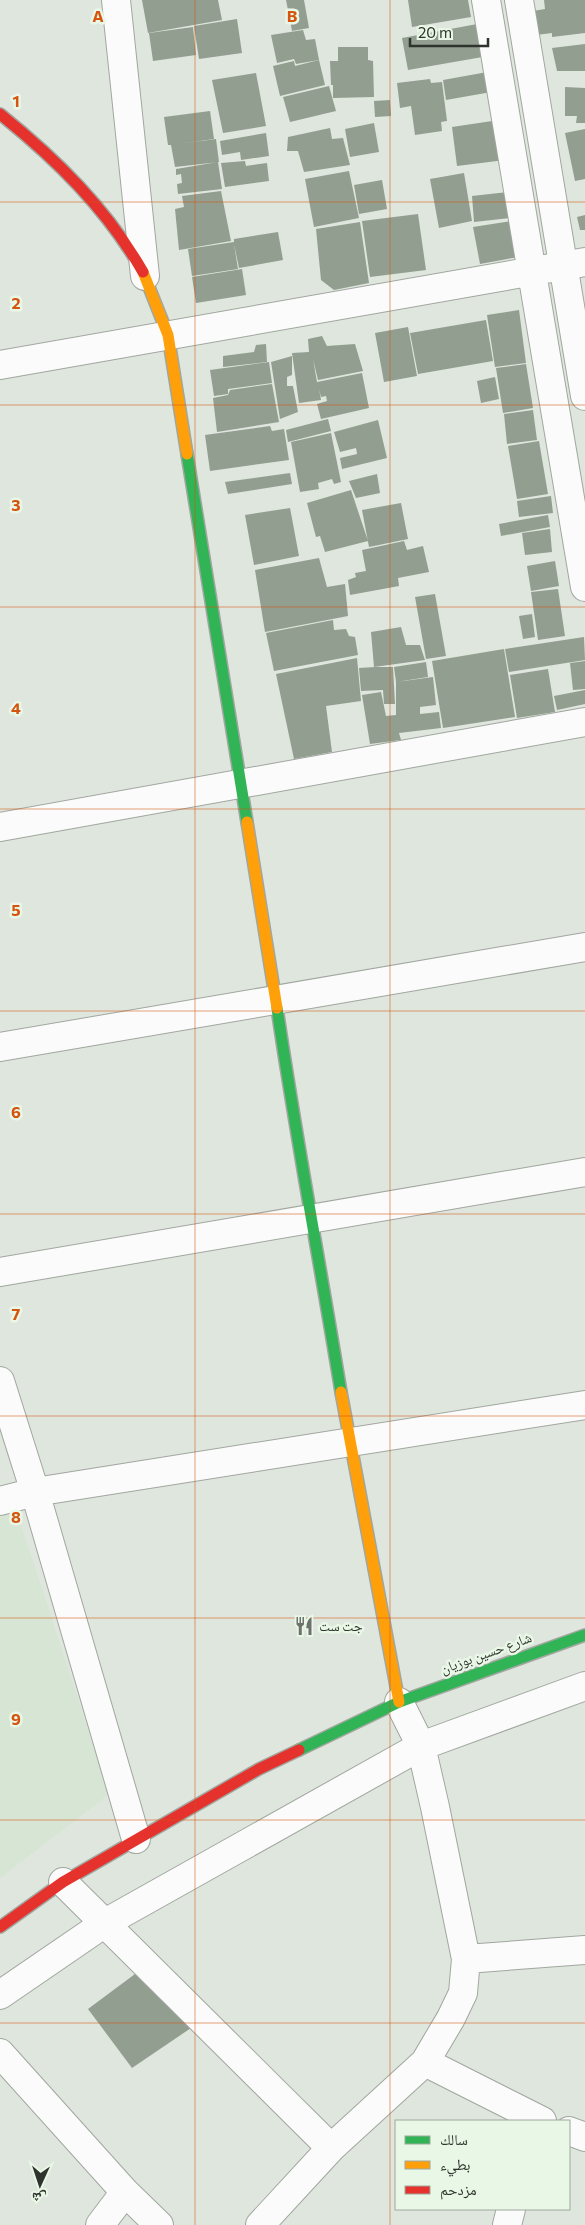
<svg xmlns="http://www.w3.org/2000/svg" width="585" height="2225" viewBox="0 0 585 2225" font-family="Commissioner,'Noto Naskh Arabic',sans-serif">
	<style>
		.built { fill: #d7e5d4 }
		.building { fill: #929e90 }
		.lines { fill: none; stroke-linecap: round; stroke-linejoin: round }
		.street-casing { stroke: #a1a7a0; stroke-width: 30 }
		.fast-casing { stroke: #a1a7a0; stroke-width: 14 }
		.slow-casing { stroke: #a1a7a0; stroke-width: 14 }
		.jam-casing { stroke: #a1a7a0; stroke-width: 14 }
		.street { stroke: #fafbfa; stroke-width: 28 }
		.fast { stroke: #30b455; stroke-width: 11 }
		.slow { stroke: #ff9f0a; stroke-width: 11 }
		.jam { stroke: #e5322d; stroke-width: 11 }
		.grid { fill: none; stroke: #d5550f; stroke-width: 1; stroke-opacity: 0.55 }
		.labels { text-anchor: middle; stroke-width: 5; stroke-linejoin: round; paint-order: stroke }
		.poi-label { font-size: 14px; fill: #2e332d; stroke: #e9f7e6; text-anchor: start }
		.street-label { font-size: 14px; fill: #2e332d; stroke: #e9f7e6 }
		.grid-label { font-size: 16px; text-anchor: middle; font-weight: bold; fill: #d5550f; stroke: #e9f7e6; stroke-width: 5; stroke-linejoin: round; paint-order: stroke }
	</style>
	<rect width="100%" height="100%" fill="#dfe6dd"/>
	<path class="built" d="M 16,1510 L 109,1794 L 0,1878 L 0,1516 Z"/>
	<path class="building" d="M 142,0 L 218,0 L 222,20 L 148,33 Z
		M 286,0 L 304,0 L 309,28 L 292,31 Z
		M 408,0 L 468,0 L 471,17 L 412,27 Z
		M 544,0 L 585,0 L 585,33 L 552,37 L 552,33 L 536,35 L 533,11 L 545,9 Z
		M 237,19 L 242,53 L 199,59 L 194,26 Z
		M 488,22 L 494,55 L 408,70 L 402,38 Z
		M 193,27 L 196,55 L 153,61 L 149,33 Z
		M 303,30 L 306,40 L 315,39 L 319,60 L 296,64 L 294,59 L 277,63 L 271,35 Z
		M 585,44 L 585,71 L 557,71 L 552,48 Z
		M 338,47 L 368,47 L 368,60 L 373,61 L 374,97 L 333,98 L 333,85 L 331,85 L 330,61 L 338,61 Z
		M 319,60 L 325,85 L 280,96 L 273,66 L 294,61 L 295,66 Z
		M 493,71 L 497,91 L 446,100 L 443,80 Z
		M 256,73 L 266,126 L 223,133 L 212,80 Z
		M 430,79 L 431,83 L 442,82 L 447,121 L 441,122 L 442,131 L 415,135 L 411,106 L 400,108 L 397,83 Z
		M 329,86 L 336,111 L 290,122 L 283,97 Z
		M 565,87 L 585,88 L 585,123 L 576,123 L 577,116 L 565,116 Z
		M 390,100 L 391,116 L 375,117 L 374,101 Z
		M 210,111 L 214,139 L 179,144 L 216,139 L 219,162 L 175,167 L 171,145 L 168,145 L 164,117 Z
		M 499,120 L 505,160 L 457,166 L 452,127 Z
		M 374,123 L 379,152 L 350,157 L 345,129 Z
		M 330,128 L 332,139 L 343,138 L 350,165 L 304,172 L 298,151 L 287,151 L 288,137 Z
		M 585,129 L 585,179 L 575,181 L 565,133 Z
		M 266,133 L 269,156 L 241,160 L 240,152 L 222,155 L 220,141 Z
		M 245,161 L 246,166 L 267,163 L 269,181 L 225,187 L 221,163 Z
		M 218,162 L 222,189 L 178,194 L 177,184 L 182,183 L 181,174 L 176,175 L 176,169 Z
		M 349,171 L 359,218 L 314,227 L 305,179 Z
		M 464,173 L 472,221 L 439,228 L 430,179 Z
		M 382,180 L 387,209 L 359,214 L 354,185 Z
		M 221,191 L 231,241 L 179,250 L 175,209 L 184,207 L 182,196 Z
		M 508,192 L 511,218 L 474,222 L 472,196 Z
		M 418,214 L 426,270 L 370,277 L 362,221 Z
		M 585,215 L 585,230 L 580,230 L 577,217 Z
		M 512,221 L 518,257 L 480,264 L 473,227 Z
		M 360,222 L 369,283 L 334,290 L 321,280 L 316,229 Z
		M 278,232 L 283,260 L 239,268 L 234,244 L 238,269 L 192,276 L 188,249 L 234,242 L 234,239 Z
		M 242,269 L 246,295 L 196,303 L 192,277 Z
		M 519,310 L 526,363 L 495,367 L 487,315 Z
		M 486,320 L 493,361 L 418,374 L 410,333 Z
		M 408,327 L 417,376 L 384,382 L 375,333 Z
		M 322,336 L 327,346 L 355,344 L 363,371 L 318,380 L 313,359 L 317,382 L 362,373 L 369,408 L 321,419 L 317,404 L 327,401 L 326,396 L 321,397 L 319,389 L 321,400 L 299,403 L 292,353 L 309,352 L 308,339 Z
		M 266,344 L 267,362 L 223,367 L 223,356 L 254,352 L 256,345 Z
		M 292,356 L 292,375 L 287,377 L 287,386 L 293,386 L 298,412 L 280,419 L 271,362 Z
		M 269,362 L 272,383 L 228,389 L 228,394 L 214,396 L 210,370 Z
		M 526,364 L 533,408 L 503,413 L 496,368 Z
		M 495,377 L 499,399 L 481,403 L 477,381 Z
		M 272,384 L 279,422 L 217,432 L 213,398 L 228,395 L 230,390 Z
		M 533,410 L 537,440 L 507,444 L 504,414 Z
		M 328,419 L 331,431 L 288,442 L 286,430 Z
		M 378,420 L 387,458 L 342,469 L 340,458 L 357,454 L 356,448 L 340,452 L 334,432 Z
		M 270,426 L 272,431 L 284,429 L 289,460 L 210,471 L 205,435 Z
		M 331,433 L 341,482 L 334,484 L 332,479 L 318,483 L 319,489 L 300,492 L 291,442 Z
		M 539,441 L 548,494 L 517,499 L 508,446 Z
		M 290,473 L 292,484 L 228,494 L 225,482 Z
		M 377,474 L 380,493 L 356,498 L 349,481 Z
		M 351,490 L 368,541 L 325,552 L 320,536 L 316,537 L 307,503 Z
		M 551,496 L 553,513 L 519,517 L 517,501 Z
		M 401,503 L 408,539 L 369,547 L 362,510 Z
		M 290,508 L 299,556 L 254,565 L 245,515 Z
		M 548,515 L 550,527 L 501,536 L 499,524 Z
		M 550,529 L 552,552 L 525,555 L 522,533 Z
		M 404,541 L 407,550 L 423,546 L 429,572 L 398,578 L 399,586 L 350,595 L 348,580 L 356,577 L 355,573 L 366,571 L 362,550 Z
		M 319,558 L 327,587 L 345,584 L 348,616 L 265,632 L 255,570 Z
		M 555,561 L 559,586 L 531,591 L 527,566 Z
		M 558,589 L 565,636 L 538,640 L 531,592 Z
		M 435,594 L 446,656 L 426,659 L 415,597 Z
		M 532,614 L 535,637 L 523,639 L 519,616 Z
		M 333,620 L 334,630 L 346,629 L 349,636 L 355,637 L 358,655 L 274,671 L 266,633 Z
		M 401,627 L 406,645 L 420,645 L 425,660 L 374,667 L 371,632 Z
		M 584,637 L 585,660 L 509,672 L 505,649 Z
		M 504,649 L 515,717 L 443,728 L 432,661 Z
		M 357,658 L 361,701 L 326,706 L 332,752 L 294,759 L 276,674 Z
		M 585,661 L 585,689 L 573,690 L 570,663 Z
		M 426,662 L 428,677 L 396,682 L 394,667 Z
		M 375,667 L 393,667 L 395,704 L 384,704 L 383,690 L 361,691 L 359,668 Z
		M 548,669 L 555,712 L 517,718 L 510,675 Z
		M 433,677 L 436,705 L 420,707 L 420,714 L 439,712 L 441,728 L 399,733 L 401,740 L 370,744 L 362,695 L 381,692 L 386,716 L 396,715 L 396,682 Z
		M 585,690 L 585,704 L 557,710 L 554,696 Z
		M 135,1974 L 191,2028 L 132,2068 L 88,2009 Z"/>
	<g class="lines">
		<g class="street-casing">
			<path id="street" d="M 116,0 L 145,276
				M 486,0 L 585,587
				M 519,0 L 585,396
				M 0,365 L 585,262
				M 0,827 L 585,722
				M 0,1047 L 585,947
				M 0,1272 L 585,1172
				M 0,1381 L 35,1492 L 136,1839
				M 0,1501 L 35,1492 L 585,1405
				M 63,1882 L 331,2148
				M 466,1959 L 585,1950
				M 0,1995 L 105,1923 L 421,1746 L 585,1686
				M 0,2053 L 125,2192 L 159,2225
				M 425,2062 L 542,2121
				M 569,2131 L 585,2137
				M 100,2225 L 125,2192
				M 260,2225 L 331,2148 L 425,2062 L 451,2018 L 463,1993 L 466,1959 L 435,1807 L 421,1746 L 399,1702
				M 507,2225 L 511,2209"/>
		</g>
		<g class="fast-casing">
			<path id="fast" d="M 187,454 L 247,822
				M 277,1008 C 296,1137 320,1264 341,1392
				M 299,1750 L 399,1702 L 585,1635"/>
		</g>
		<g class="slow-casing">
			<path id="slow" d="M 143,272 L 168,335 L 187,454
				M 247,822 L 277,1008
				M 341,1392 L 399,1702"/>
		</g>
		<g class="jam-casing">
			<path id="jam" d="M 0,114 C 56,159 107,209 143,272
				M 0,1927 L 63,1882 L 259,1769 L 299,1750"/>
		</g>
		<use href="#street" class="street"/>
		<use href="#fast" class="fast"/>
		<use href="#slow" class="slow"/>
		<use href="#jam" class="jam"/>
	</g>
	<path class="grid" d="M 195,0 L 195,2225M 390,0 L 390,2225M 0,202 L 585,202M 0,405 L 585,405M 0,607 L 585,607M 0,809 L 585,809M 0,1011 L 585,1011M 0,1214 L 585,1214M 0,1416 L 585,1416M 0,1618 L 585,1618M 0,1820 L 585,1820M 0,2023 L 585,2023"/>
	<defs>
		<g id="restaurant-bare" transform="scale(1.5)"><path d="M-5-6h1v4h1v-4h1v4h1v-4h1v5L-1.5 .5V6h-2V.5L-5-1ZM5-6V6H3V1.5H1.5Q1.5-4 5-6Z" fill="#6c726b" stroke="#e9f7e6" stroke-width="2.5" paint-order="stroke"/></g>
	</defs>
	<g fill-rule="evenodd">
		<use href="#restaurant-bare" x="304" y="1626"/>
	</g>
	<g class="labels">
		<g class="poi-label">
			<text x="319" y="1631">جت ست</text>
		</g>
		<g class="street-label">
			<text transform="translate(486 1653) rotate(-20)" y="5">شارع حسين بوزيان</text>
		</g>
	</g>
	<g class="grid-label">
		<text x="98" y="22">A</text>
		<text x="292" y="22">B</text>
		<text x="16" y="107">1</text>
		<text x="16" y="309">2</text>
		<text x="16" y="511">3</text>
		<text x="16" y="714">4</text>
		<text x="16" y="916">5</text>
		<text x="16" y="1118">6</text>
		<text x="16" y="1320">7</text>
		<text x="16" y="1523">8</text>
		<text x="16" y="1725">9</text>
	</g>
	<rect x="395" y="2120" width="175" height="90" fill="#e9f7e6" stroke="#9ea99c"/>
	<rect x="405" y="2136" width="25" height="8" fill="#30b455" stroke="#9ea99c"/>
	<text x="440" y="2145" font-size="15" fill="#2e332d">سالك</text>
	<rect x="405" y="2161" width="25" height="8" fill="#ff9f0a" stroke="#9ea99c"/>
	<text x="440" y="2170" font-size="15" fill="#2e332d">بطيء</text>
	<rect x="405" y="2186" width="25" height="8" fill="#e5322d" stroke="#9ea99c"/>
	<text x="440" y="2195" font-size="15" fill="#2e332d">مزدحم</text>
	<g transform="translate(40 2185) rotate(183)" stroke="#e9f7e6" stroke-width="4" paint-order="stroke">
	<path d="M0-4L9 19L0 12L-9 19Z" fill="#2e332d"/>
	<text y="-8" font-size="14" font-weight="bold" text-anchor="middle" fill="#2e332d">ش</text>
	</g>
	<path d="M410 38v8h78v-8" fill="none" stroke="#2e332d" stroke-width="2.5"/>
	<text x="418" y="38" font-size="15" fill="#2e332d" stroke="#e9f7e6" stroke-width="4" paint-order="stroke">20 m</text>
</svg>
